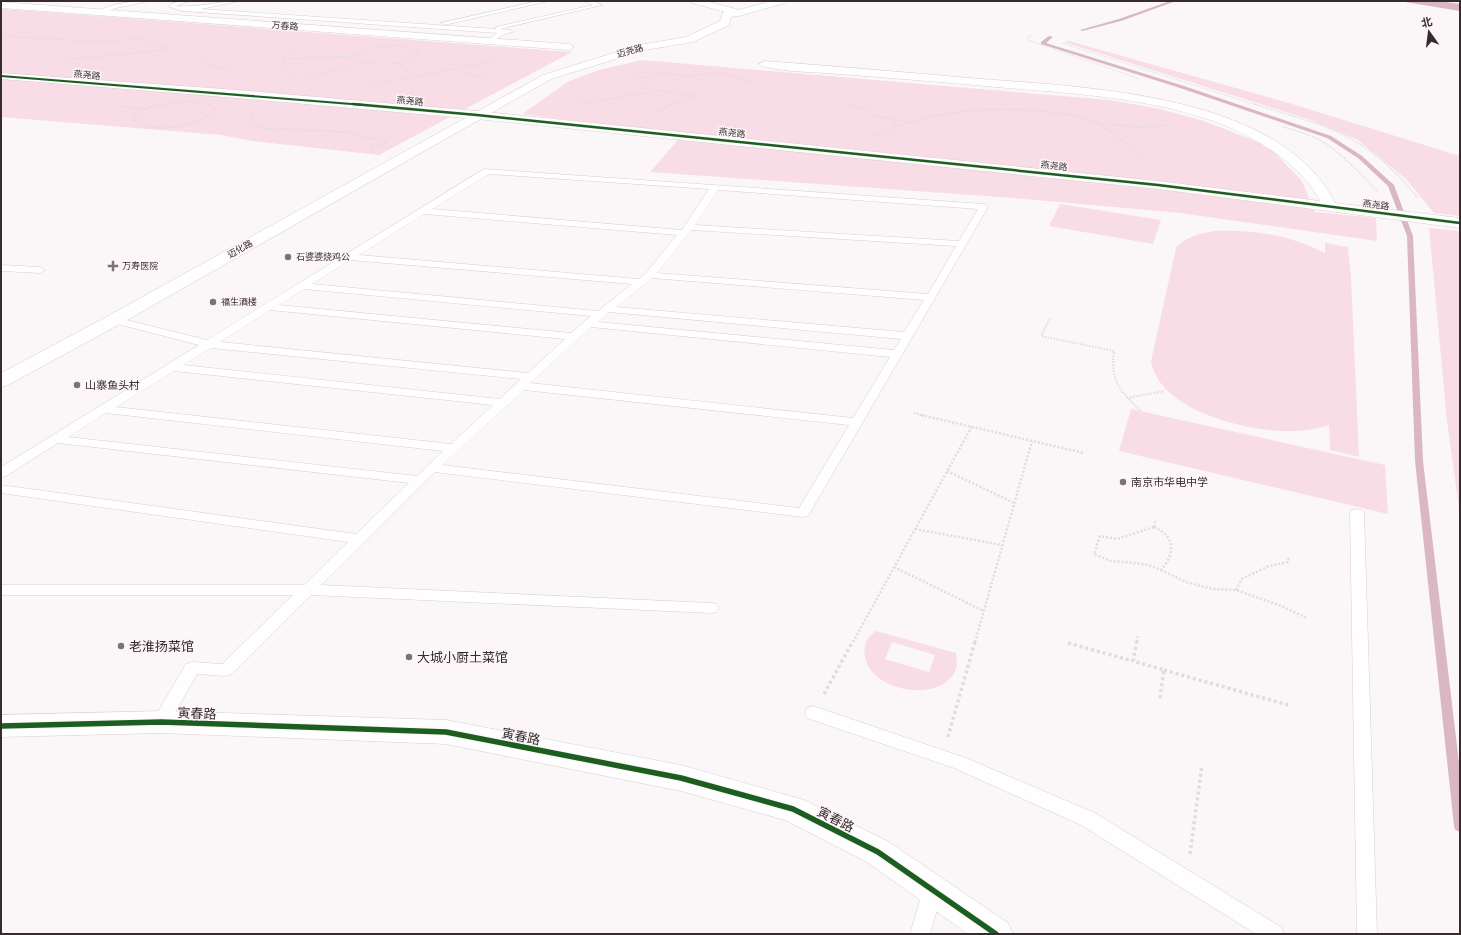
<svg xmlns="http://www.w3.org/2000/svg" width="1461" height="935" viewBox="0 0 1461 935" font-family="Rubik,'Noto Sans SC',sans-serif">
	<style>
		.green { fill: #f9dde6; fill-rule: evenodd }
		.water { fill: #dab7c2 }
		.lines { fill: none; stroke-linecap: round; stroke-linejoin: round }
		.stream { fill: #dab7c2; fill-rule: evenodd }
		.service-casing { stroke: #d6ced0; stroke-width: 1 }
		.minor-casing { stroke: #d6ced0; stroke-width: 1 }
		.tertiary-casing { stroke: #d6ced0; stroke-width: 1 }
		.path-far4 { stroke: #dedcdd; stroke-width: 1; stroke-dasharray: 1 1; stroke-linecap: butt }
		.path-far3 { stroke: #dedcdd; stroke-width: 1.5; stroke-dasharray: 1.5 1.5; stroke-linecap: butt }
		.path-far2 { stroke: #dedcdd; stroke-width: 2; stroke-dasharray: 1.5 1.5; stroke-linecap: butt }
		.path-far1 { stroke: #dedcdd; stroke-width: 2.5; stroke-dasharray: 2 2; stroke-linecap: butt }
		.path { stroke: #dedcdd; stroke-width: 3.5; stroke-dasharray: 3 3; stroke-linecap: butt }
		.service { fill: #fefefe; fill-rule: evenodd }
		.minor { fill: #fefefe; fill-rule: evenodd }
		.tertiary { fill: #fefefe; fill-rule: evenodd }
		.cycleway-far2-casing { stroke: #fcf6f8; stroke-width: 3 }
		.cycleway-far1-casing { stroke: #fcf6f8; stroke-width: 4 }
		.cycleway-casing { stroke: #fcf6f8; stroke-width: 8 }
		.cycleway-far2 { stroke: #1b5e20; stroke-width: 2 }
		.cycleway-far1 { stroke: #1b5e20; stroke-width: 2.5 }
		.cycleway { stroke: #1b5e20; stroke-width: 5.5 }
		.poi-dot { fill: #7c7275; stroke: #fcf6f8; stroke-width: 1.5 }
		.labels { text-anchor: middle; stroke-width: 3; stroke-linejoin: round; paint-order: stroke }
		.far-street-label { font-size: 9px; fill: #372b2e; stroke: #fcf6f8 }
		.far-poi-label { font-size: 9px; fill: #372b2e; stroke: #fcf6f8; text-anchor: start }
		.poi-label { font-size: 11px; fill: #372b2e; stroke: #fcf6f8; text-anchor: start }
		.near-poi-label { font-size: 13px; fill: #372b2e; stroke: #fcf6f8; text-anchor: start }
		.near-street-label { font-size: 13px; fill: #372b2e; stroke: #fcf6f8 }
	</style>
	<rect width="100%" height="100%" fill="#fbf7f9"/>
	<path class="green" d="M 1,9 L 44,12 L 572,52 L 379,155 L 252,141 L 221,135 L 1,117 Z
		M 1069,41 L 1289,103 L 1460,156 L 1460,216 L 1434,213 L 1406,179 L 1358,140 L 1308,119 L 1064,42 Z
		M 642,60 L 1110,100 L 1160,109 L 1204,121 L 1268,146 L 1302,181 L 1315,212 L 1376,218 L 1377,241 L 1180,213 L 1013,198 L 650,172 L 683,134 L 522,114 L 569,81 L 599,70 Z
		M 1060,204 L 1161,220 L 1153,244 L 1049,226 Z
		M 1429,228 L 1460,231 L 1460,515 L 1447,421 Z
		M 1214,231 C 1253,229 1290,235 1325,253 L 1325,243 L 1348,247 L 1351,277 L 1359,457 L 1330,450 L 1329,425 C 1314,430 1297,432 1281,431 C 1239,429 1159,409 1151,361 L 1176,248 C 1186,236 1199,234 1214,231 Z
		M 1131,409 L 1385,465 L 1388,514 L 1119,451 Z
		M 876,631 L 956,653 C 956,657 957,662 957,665 C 950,704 872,695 865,657 C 864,652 864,645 867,640 C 870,636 873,633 876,631 ZM 892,642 L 935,655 L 929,672 L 885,659 Z"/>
	<path class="water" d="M 1399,1 L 1439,1 L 1460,4 L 1460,11 Z"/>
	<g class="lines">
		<path class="stream" d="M 1170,1 L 1176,1 L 1121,21 L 1082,31 L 1080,30 L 1119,19 Z
			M 1049,36 L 1053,37 L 1046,43 L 1184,86 L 1331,136 L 1362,156 L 1394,185 L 1413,236 L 1423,461 L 1460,771 L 1460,832 L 1455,830 L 1454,826 L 1415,461 L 1407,236 L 1388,186 L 1358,158 L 1327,138 L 1180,88 L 1041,44 L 1041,42 Z"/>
		<g class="service-casing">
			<path id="service" d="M 135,1 L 149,1 L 116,8 L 98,14 L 95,12 L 113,5 Z
				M 180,1 L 189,1 L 176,6 C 197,8 218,1 239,1 L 201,9 L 496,29 L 496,27 L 593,5 L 584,1 L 593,1 L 602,5 L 500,29 L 510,30 L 513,32 L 502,35 L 490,44 L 487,42 L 497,33 L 183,11 L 169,7 L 171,4 Z
				M 538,1 L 549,1 L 444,25 L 441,23 Z
				M 484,169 L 984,204 L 988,207 L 808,516 L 803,517 L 435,472 L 321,585 L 711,603 L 716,604 L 719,608 L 716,612 L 711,613 L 311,595 L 232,674 L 226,676 L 197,674 L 167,727 L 161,729 L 155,727 L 152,722 L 186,664 L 192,662 L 222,664 L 293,595 L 1,595 L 1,585 L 304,585 L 348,542 L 1,493 L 1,485 L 356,534 L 409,483 L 58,443 L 6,476 L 1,477 L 1,467 L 199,345 L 110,322 L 109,320 L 110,318 L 114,317 L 207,340 ZM 489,174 L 709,189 L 682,230 L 432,209 ZM 718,190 L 978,209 L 959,241 L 695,225 ZM 424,214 L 677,235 L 646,273 L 639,279 L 359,255 ZM 691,230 L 956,246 L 928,294 L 657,273 ZM 350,260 L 632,284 L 598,311 L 312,284 ZM 652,278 L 924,300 L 904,332 L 616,307 ZM 304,289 L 591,316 L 571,333 L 279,305 ZM 270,310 L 565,339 L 528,373 L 220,342 ZM 609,312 L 901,339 L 894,350 L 598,322 ZM 591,327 L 890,357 L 853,418 L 530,383 ZM 211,348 L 521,379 L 500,399 L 183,365 ZM 174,371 L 493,405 L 451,444 L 116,407 ZM 524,390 L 849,425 L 799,508 L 442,465 ZM 106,413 L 443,451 L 417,476 L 68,437 Z
				M 1,265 L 40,267 L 45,270 L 40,273 L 1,271 Z
				M 1357,509 L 1362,510 L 1364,513 L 1377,934 L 1357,934 L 1350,513 L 1352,510 Z
				M 813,706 L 966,758 L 1095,813 L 1281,927 L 1284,934 L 1256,934 L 1081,825 L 954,768 L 807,718 L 805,713 L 807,708 Z
				M 933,881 L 940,884 L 943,890 L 930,934 L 910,934 L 923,890 L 926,884 Z"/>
		</g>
		<g class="minor-casing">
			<path id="minor" d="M 690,1 L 706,1 L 743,11 L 745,13 L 740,16 L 692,3 Z
				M 1,2 L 569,44 L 574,47 L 569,50 L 1,8 Z
				M 765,61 C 833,66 901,72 969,78 C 1078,87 1279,91 1335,203 L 1460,218 L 1460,228 L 1158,189 L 477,119 L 237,98 L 1,79 L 1,73 L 237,90 L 477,111 L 1158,181 L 1320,201 C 1311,184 1301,174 1287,162 C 1213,99 1089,95 996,87 C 944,82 891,78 839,74 C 816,72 783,72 761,66 L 759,64 Z"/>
		</g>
		<g class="tertiary-casing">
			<path id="tertiary" d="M 771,1 L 787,1 L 785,3 L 743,15 L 731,17 L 729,25 L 693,42 L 645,50 L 551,79 L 120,324 L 8,385 L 1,387 L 1,373 L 108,316 L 543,75 L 639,45 L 686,37 L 720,21 L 723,12 L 739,10 Z
				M 161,711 L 446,720 L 681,765 L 804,800 L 889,842 L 1008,923 L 1013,934 L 968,934 L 867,862 L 785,820 L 681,791 L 446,744 L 161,733 L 1,737 L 1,715 Z"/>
		</g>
		<path class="path-far4" d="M 1032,35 L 1028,37 L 1028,40 L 1140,79
			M 1,36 L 104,42 L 142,38
			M 1062,43 L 1257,105
			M 398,45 L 416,49 L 419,53 C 403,66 374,68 356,58 L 357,54 L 374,47 Z
			M 198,58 C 208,67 222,65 232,74
			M 284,59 L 356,56
			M 66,60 L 171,49 L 142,38 L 144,34
			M 397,62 L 414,76
			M 454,70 L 487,78
			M 299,79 L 287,71 L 283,63 L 288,54 L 300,46
			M 307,79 L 363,62
			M 371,85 L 494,61
			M 845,102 L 852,105
			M 578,104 L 658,91
			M 158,105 L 191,101 L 210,105
			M 669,105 L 694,96 C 673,93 652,93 636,78 L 654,77 L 661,73 L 688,76 L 721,73 L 744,80 L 756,81"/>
		<path class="path-far3" d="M 163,104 C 151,106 140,109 134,120 C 156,135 196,127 215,110 L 214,107 L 208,104
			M 850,104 L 879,117 L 906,122
			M 1254,104 C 1288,115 1324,123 1355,141 C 1379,155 1400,176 1418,198
			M 118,106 L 144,109
			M 656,113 L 672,104
			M 250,115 L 260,128 L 346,132 L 386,142 L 370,150 L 373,150
			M 1097,123 L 1139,127 L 1168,125
			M 1283,127 C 1298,131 1316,136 1329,146 C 1346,158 1363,176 1378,192
			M 873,136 C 926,112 983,106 1040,111 C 1058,113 1078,114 1094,122 C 1114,131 1131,148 1146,164"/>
		<path class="path-far2" d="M 1050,318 L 1041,336 L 1114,351 C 1110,381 1120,391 1141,411
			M 1127,398 L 1165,391
			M 914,413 L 925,416"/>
		<path class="path-far1" d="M 921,415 L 1084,453
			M 947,471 L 1014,503
			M 1154,527 L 1155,521
			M 1154,527 C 1175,536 1176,553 1161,570 C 1145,562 1129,563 1112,561 C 1106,560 1100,556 1094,554 L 1100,536 L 1117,539 Z
			M 915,529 L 1002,545
			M 894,567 L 984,611
			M 1161,570 L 1186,582 L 1212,589 L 1236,590 L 1281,606 L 1307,618
			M 1236,590 L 1242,579 L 1269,566 L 1288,562 L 1289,556
			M 853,642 L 972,426
			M 975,642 L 1032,441
			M 1137,642 L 1138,635"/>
		<path class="path" d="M 1137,641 L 1133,661 L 1164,670 L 1160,698
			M 1068,643 L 1133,661
			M 1164,670 L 1288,705
			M 824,694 L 853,641
			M 948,737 L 975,641
			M 1190,854 L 1202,765"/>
		<use href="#service" class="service"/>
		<use href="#minor" class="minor"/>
		<use href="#tertiary" class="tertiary"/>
		<g class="cycleway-far2-casing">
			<path id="cycleway-far2" d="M 1,76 L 364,105"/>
		</g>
		<g class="cycleway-far1-casing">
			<path id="cycleway-far1" d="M 353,104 L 477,115 L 1158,185 L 1460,223"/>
		</g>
		<g class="cycleway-casing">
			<path id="cycleway" d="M 1,726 L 161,722 L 446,732 L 681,778 L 793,809 L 878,852 L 996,934"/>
		</g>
		<use href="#cycleway-far2" class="cycleway-far2"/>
		<use href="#cycleway-far1" class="cycleway-far1"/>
		<use href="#cycleway" class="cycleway"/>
	</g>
	<g class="poi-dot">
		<circle cx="288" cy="257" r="4"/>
		<path d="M111 260h4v4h4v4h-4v4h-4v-4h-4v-4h4z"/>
		<circle cx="213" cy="302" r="4"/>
		<circle cx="77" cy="385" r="4"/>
		<circle cx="1123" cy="482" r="4"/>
		<circle cx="121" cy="646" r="4"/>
		<circle cx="409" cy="657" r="4"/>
	</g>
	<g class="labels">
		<g class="far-street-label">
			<text transform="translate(285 26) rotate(4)" y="3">万春路</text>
			<text transform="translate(630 51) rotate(-16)" y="3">迈尧路</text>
			<text transform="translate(87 75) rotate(5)" y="3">燕尧路</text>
			<text transform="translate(410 101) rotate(5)" y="3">燕尧路</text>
			<text transform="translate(732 133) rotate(6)" y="3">燕尧路</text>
			<text transform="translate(1054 166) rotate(6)" y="3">燕尧路</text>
			<text transform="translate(1376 205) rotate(7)" y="3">燕尧路</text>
			<text transform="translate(240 249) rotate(-29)" y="3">迈化路</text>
		</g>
		<g class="far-poi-label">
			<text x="296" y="260">石婆婆烧鸡公</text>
			<text x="122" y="269">万寿医院</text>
			<text x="221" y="305">福生酒楼</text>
		</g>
		<g class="poi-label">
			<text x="85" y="389">山寨鱼头村</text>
			<text x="1131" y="486">南京市华电中学</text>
		</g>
		<g class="near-poi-label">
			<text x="129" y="651">老淮扬菜馆</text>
			<text x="417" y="662">大城小厨土菜馆</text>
		</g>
		<g class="near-street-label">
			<text transform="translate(197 713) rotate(2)" y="5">寅春路</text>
			<text transform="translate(521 736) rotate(11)" y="5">寅春路</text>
			<text transform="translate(836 819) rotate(27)" y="5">寅春路</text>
		</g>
	</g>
	<rect width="1461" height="935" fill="none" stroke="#372b2e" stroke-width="4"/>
	<g transform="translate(1429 32) rotate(346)" stroke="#fcf6f8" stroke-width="3" paint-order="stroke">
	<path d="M0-3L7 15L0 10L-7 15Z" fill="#372b2e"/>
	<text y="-6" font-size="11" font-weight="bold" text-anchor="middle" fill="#372b2e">北</text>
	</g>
</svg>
